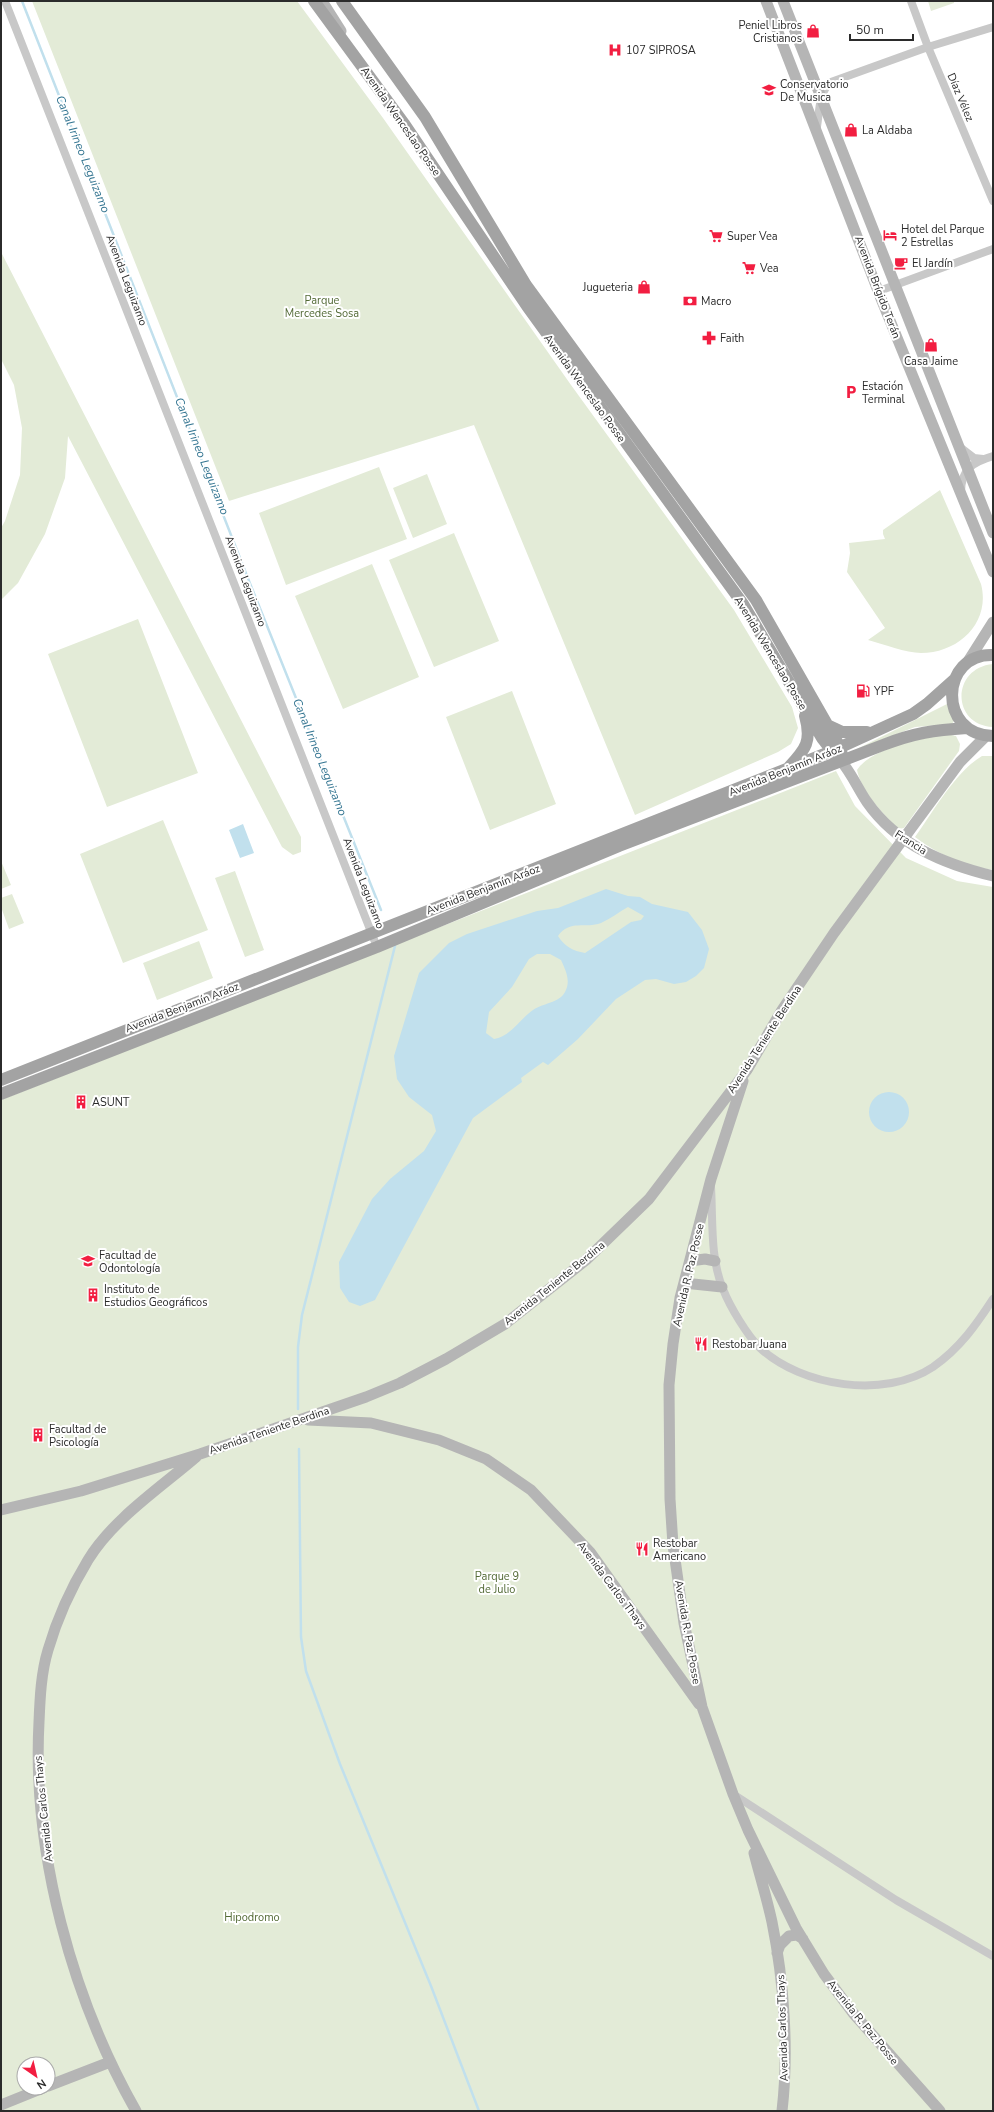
<svg xmlns="http://www.w3.org/2000/svg" width="994" height="2112" viewBox="0 0 994 2112" font-family="'Nunito Sans',sans-serif">
	<style>
		.green { fill: #e3ebd7; fill-rule: evenodd }
		.water { fill: #c1e0ed; fill-rule: evenodd }
		.lines { fill: none; stroke-linecap: round; stroke-linejoin: round }
		.stream { stroke: #c1e0ed; stroke-width: 2.5 }
		.street { stroke: #c8c8c8; stroke-width: 8 }
		.secondary { stroke: #b5b5b5; stroke-width: 11 }
		.primary { stroke: #a3a3a3; stroke-width: 12 }
		.labels { text-anchor: middle; stroke-width: 4; stroke-linejoin: round; paint-order: stroke }
		.poi-label { font-size: 11px; fill: #2b2b2b; stroke: #fff; text-anchor: start }
		.street-label { font-size: 11px; fill: #2b2b2b; stroke: #fff }
		.park-label { font-size: 11px; fill: #536a36; stroke: #fff }
		.water-label { font-size: 12px; font-style: italic; fill: #357692; stroke: #fff }
	</style>
	<rect width="100%" height="100%" fill="#fff"/>
	<path class="green" d="M 32,1 L 297,1 L 383,118 L 571,385 L 734,610 L 792,707 L 798,728 L 791,744 L 778,752 L 635,815 L 474,425 L 229,501 Z
		M 928,1 L 954,1 L 954,3 L 931,11 Z
		M 1,252 L 301,837 L 301,852 L 293,855 L 282,847 L 68,436 L 65,478 L 45,534 L 18,583 L 1,600 L 1,528 L 5,521 L 20,475 L 22,428 L 14,385 L 1,359 Z
		M 379,467 L 407,539 L 286,585 L 259,513 Z
		M 427,474 L 447,524 L 413,538 L 393,488 Z
		M 940,490 L 981,584 C 991,622 959,653 921,653 C 906,653 883,644 868,640 L 885,628 L 847,572 L 850,553 L 849,543 L 885,539 L 883,534 L 883,530 Z
		M 454,533 L 499,641 L 434,667 L 389,560 Z
		M 372,564 L 419,677 L 343,709 L 295,596 Z
		M 138,619 L 198,773 L 107,807 L 48,654 Z
		M 993,664 L 993,727 C 951,725 951,668 993,664 Z
		M 512,691 L 556,804 L 490,830 L 446,717 Z
		M 947,704 L 954,721 L 952,724 L 915,727 L 855,750 Z
		M 947,734 L 956,736 L 960,744 L 959,751 L 904,828 L 898,829 C 882,812 862,793 857,770 C 871,748 923,738 947,734 Z
		M 982,756 L 993,756 L 993,870 C 962,865 939,855 915,837 C 933,812 956,771 982,756 Z
		M 836,771 L 855,806 L 906,858 L 957,881 L 993,887 L 993,2111 L 1,2111 L 1,1100 ZM 24,2064 L 48,2064 L 48,2088 L 24,2088 Z
		M 163,820 L 208,930 L 123,963 L 80,854 Z
		M 1,861 L 11,885 L 1,889 Z
		M 235,871 L 264,950 L 245,957 L 215,878 Z
		M 12,894 L 24,923 L 9,929 L 1,907 L 1,898 Z
		M 199,941 L 213,978 L 157,1000 L 143,963 Z"/>
	<path class="water" d="M 243,824 L 254,853 L 240,858 L 229,830 Z
		M 606,889 L 628,896 L 640,897 L 652,904 L 688,912 L 702,930 L 709,949 L 704,968 L 696,976 L 686,982 L 674,984 L 656,979 L 645,980 L 616,999 L 578,1039 L 548,1065 L 543,1062 L 521,1078 L 522,1082 L 473,1118 L 375,1300 L 360,1306 L 349,1302 L 340,1288 L 339,1262 L 372,1199 L 390,1179 L 424,1151 L 436,1131 L 432,1115 L 409,1097 L 397,1079 L 394,1056 L 419,973 L 449,943 L 467,934 L 537,911 L 558,908 ZM 628,907 L 644,916 L 641,920 L 631,922 L 585,953 C 573,951 564,946 558,936 C 570,919 585,929 601,923 C 610,919 619,912 628,907 ZM 537,954 L 550,954 L 561,960 C 566,971 571,981 565,992 C 559,1003 543,1003 533,1010 C 520,1019 510,1037 494,1039 L 486,1033 L 489,1012 L 512,987 L 529,959 Z
		M869 1112a20 20 0 1 1 40 0a20 20 0 1 1-40 0Z"/>
	<g class="lines">
		<path class="stream" d="M 22,1 L 249,581 L 381,910
			M 298,1409 L 298,1347 L 302,1315 L 395,946
			M 299,1449 L 301,1637 L 306,1671 L 340,1764 L 431,1986 L 479,2111"/>
		<path class="street" d="M 5,1 L 377,947
			M 911,1 L 928,47 L 993,201
			M 816,132 C 820,115 817,94 831,82 L 928,47 L 993,27
			M 879,291 L 993,249
			M 961,448 L 974,458 L 983,459
			M 961,492 C 961,469 973,462 993,456
			M 711,1187 C 713,1221 710,1258 723,1289 C 730,1307 747,1335 760,1348 C 802,1387 885,1399 933,1367 C 960,1348 976,1325 993,1299
			M 733,1794 L 896,1900 L 993,1956"/>
		<path class="secondary" d="M 322,1 L 341,31
			M 766,1 L 882,301 L 993,572
			M 783,1 L 993,533
			M 967,663 L 993,622
			M 841,761 C 852,774 858,789 867,802 C 897,845 944,864 993,876
			M 743,1081 L 711,1179 L 680,1298 L 673,1344 L 669,1385 L 670,1499 L 673,1545 L 684,1623 L 702,1707 L 733,1794 L 748,1830 L 796,1928 L 824,1974 L 853,2013 L 940,2111
			M 690,1261 L 705,1259 L 715,1261
			M 684,1283 L 722,1287
			M 308,1420 L 371,1423 L 439,1440 L 486,1459 L 531,1490 L 590,1552 L 699,1704
			M 1,1510 L 81,1491 L 200,1454 L 366,1397 L 400,1383 L 446,1359 L 505,1324 L 586,1260 L 649,1199 L 747,1070 L 782,1010 L 834,933 L 960,762 L 986,736
			M 754,1853 C 760,1876 767,1899 772,1922 C 784,1981 789,2051 782,2111
			M 777,1953 L 780,1945 L 789,1936 L 797,1935 L 803,1939
			M 48,2086 L 110,2062
			M 1,2105 L 43,2088
			M 136,2111 C 72,1998 32,1852 39,1722 C 40,1698 41,1673 48,1650 C 57,1619 71,1588 88,1560 C 113,1519 160,1488 196,1457"/>
		<path class="primary" d="M 314,1 L 405,125 L 527,306 L 743,604 L 822,738 L 836,756
			M 342,1 L 425,117 L 526,285 L 756,600 L 840,747 L 842,755
			M 993,655 C 940,653 937,735 993,736
			M 827,725 L 842,732 L 867,732
			M 789,767 C 806,749 812,741 805,716
			M 1,1080 L 832,751 L 913,714 L 927,704 L 955,679
			M 1,1094 L 377,947 L 619,846 L 883,745 C 914,733 934,730 967,728"/>
	</g>
	<defs>
		<g id="shop-bare" transform="scale(1.08)"><path d="M-5-2.5h2.3a2.7 3.5 0 0 1 5.4 0H5L5.5 6h-11ZM-1.5-2.5h3a1.5 2.3 0 0 0-3 0Z" fill="#f21e41" stroke="#fff" stroke-width="2.5" paint-order="stroke"/></g>
		<g id="hospital-bare" transform="scale(1.08)"><path d="M-5-5h3v3.5h4V-5h3V5h-3V1.5h-4V5h-3Z" fill="#f21e41" stroke="#fff" stroke-width="2.5" paint-order="stroke"/></g>
		<g id="university-bare" transform="scale(1.08)"><path d="M0-5L7-2L0 1L-7-2ZM-4 1L0 2.5L4 1V4Q0 6-4 4Z" fill="#f21e41" stroke="#fff" stroke-width="2.5" paint-order="stroke"/></g>
		<g id="hotel-bare" transform="scale(1.08)"><path d="M-6-4.5h1.5V1H6V5H4.5V3h-9V5H-6ZM-4 0a1.8 1.8 0 1 1 3.6 0ZM.5 0V-2.5h3Q6-2.5 6 0Z" fill="#f21e41" stroke="#fff" stroke-width="2.5" paint-order="stroke"/></g>
		<g id="supermarket-bare" transform="scale(1.08)"><path d="M-6-5.5h2.5l.6 2H6L4.5 2H-2.5L-4.4-4H-6ZM-1.5 3.2a1.3 1.3 0 1 0 .1 0ZM3 3.2a1.3 1.3 0 1 0 .1 0Z" fill="#f21e41" stroke="#fff" stroke-width="2.5" paint-order="stroke"/></g>
		<g id="cafe-bare" transform="scale(1.08)"><path d="M-5.5-4.5H6V0H3Q3 3.5 0 3.5H-2.5Q-5.5 3.5-5.5 0ZM3-3.2v2h1.7v-2ZM-6 4.5H4V6H-6Z" fill="#f21e41" stroke="#fff" stroke-width="2.5" paint-order="stroke"/></g>
		<g id="bank-bare" transform="scale(1.08)"><path d="M-6-4H6V4H-6ZM0-2.3a2.3 2.3 0 1 0 0 4.6a2.3 2.3 0 1 0 0-4.6Z" fill="#f21e41" stroke="#fff" stroke-width="2.5" paint-order="stroke"/></g>
		<g id="pharmacy-bare" transform="scale(1.08)"><path d="M-2-6h4v4h4v4h-4v4h-4v-4h-4v-4h4Z" fill="#f21e41" stroke="#fff" stroke-width="2.5" paint-order="stroke"/></g>
		<g id="parking-bare" transform="scale(1.08)"><path d="M-3.5-5.5H1a3.5 3.5 0 0 1 0 7H-1V5.5H-3.5ZM-1-3.4V-.6H.8a1.4 1.4 0 0 0 0-2.8Z" fill="#f21e41" stroke="#fff" stroke-width="2.5" paint-order="stroke"/></g>
		<g id="fuel-bare" transform="scale(1.08)"><path d="M-5.5-6h7V0h2V4h1.3V-2.5L3-4.5l.8-.8L6-3V5H2.5V1h-1V6h-7ZM-4.2-4.7v3.2H.2V-4.7Z" fill="#f21e41" stroke="#fff" stroke-width="2.5" paint-order="stroke"/></g>
		<g id="building-bare" transform="scale(1.08)"><path d="M-4-6H4V6H1V3H-1V6H-4ZM-2.5-4.3h1.7v1.8h-1.7ZM.8-4.3h1.7v1.8H.8ZM-2.5-1h1.7V.8h-1.7ZM.8-1h1.7V.8H.8Z" fill="#f21e41" stroke="#fff" stroke-width="2.5" paint-order="stroke"/></g>
		<g id="restaurant-bare" transform="scale(1.08)"><path d="M-5-6h1v4h1v-4h1v4h1v-4h1v5L-1.5 .5V6h-2V.5L-5-1ZM5-6V6H3V1.5H1.5Q1.5-4 5-6Z" fill="#f21e41" stroke="#fff" stroke-width="2.5" paint-order="stroke"/></g>
	</defs>
	<g fill-rule="evenodd">
		<use href="#shop-bare" x="813" y="31"/>
		<use href="#hospital-bare" x="615" y="50"/>
		<use href="#university-bare" x="769" y="90"/>
		<use href="#shop-bare" x="851" y="130"/>
		<use href="#hotel-bare" x="890" y="235"/>
		<use href="#supermarket-bare" x="716" y="236"/>
		<use href="#cafe-bare" x="901" y="263"/>
		<use href="#supermarket-bare" x="749" y="268"/>
		<use href="#shop-bare" x="644" y="287"/>
		<use href="#bank-bare" x="690" y="301"/>
		<use href="#pharmacy-bare" x="709" y="338"/>
		<use href="#shop-bare" x="931" y="345"/>
		<use href="#parking-bare" x="851" y="392"/>
		<use href="#fuel-bare" x="863" y="691"/>
		<use href="#building-bare" x="81" y="1102"/>
		<use href="#university-bare" x="88" y="1261"/>
		<use href="#building-bare" x="93" y="1295"/>
		<use href="#restaurant-bare" x="701" y="1344"/>
		<use href="#building-bare" x="38" y="1435"/>
		<use href="#restaurant-bare" x="642" y="1549"/>
	</g>
	<g class="labels">
		<g class="poi-label">
			<text x="802" y="29" text-anchor="end">Peniel Libros<tspan x="802" dy="13">Cristianos</tspan></text>
			<text x="626" y="54">107 SIPROSA</text>
			<text x="780" y="88">Conservatorio<tspan x="780" dy="13">De Musica</tspan></text>
			<text x="862" y="134">La Aldaba</text>
			<text x="901" y="233">Hotel del Parque<tspan x="901" dy="13">2 Estrellas</tspan></text>
			<text x="727" y="240">Super Vea</text>
			<text x="912" y="267">El Jardín</text>
			<text x="760" y="272">Vea</text>
			<text x="633" y="291" text-anchor="end">Jugueteria</text>
			<text x="701" y="305">Macro</text>
			<text x="720" y="342">Faith</text>
			<text x="931" y="365" text-anchor="middle">Casa Jaime</text>
			<text x="862" y="390">Estación<tspan x="862" dy="13">Terminal</tspan></text>
			<text x="874" y="695">YPF</text>
			<text x="92" y="1106">ASUNT</text>
			<text x="99" y="1259">Facultad de<tspan x="99" dy="13">Odontología</tspan></text>
			<text x="104" y="1293">Instituto de<tspan x="104" dy="13">Estudios Geográficos</tspan></text>
			<text x="712" y="1348">Restobar Juana</text>
			<text x="49" y="1433">Facultad de<tspan x="49" dy="13">Psicología</tspan></text>
			<text x="653" y="1547">Restobar<tspan x="653" dy="13">Americano</tspan></text>
		</g>
		<g class="street-label">
			<text transform="translate(961 97) rotate(67)" y="4">Díaz Vélez</text>
			<text transform="translate(401 121) rotate(55)" y="4">Avenida Wenceslao Posse</text>
			<text transform="translate(127 280) rotate(69)" y="4">Avenida Leguizamo</text>
			<text transform="translate(878 287) rotate(69)" y="4">Avenida Brígido Terán</text>
			<text transform="translate(585 388) rotate(54)" y="4">Avenida Wenceslao Posse</text>
			<text transform="translate(246 581) rotate(69)" y="4">Avenida Leguizamo</text>
			<text transform="translate(771 653) rotate(59)" y="4">Avenida Wenceslao Posse</text>
			<text transform="translate(785 770) rotate(-22)" y="4">Avenida Benjamín Aráoz</text>
			<text transform="translate(911 842) rotate(32)" y="4">Francia</text>
			<text transform="translate(364 883) rotate(69)" y="4">Avenida Leguizamo</text>
			<text transform="translate(483 889) rotate(-21)" y="4">Avenida Benjamín Aráoz</text>
			<text transform="translate(182 1007) rotate(-21)" y="4">Avenida Benjamín Aráoz</text>
			<text transform="translate(764 1039) rotate(-57)" y="4">Avenida Teniente Berdina</text>
			<text transform="translate(688 1275) rotate(-77)" y="4">Avenida R. Paz Posse</text>
			<text transform="translate(554 1283) rotate(-39)" y="4">Avenida Teniente Berdina</text>
			<text transform="translate(269 1430) rotate(-19)" y="4">Avenida Teniente Berdina</text>
			<text transform="translate(612 1585) rotate(53)" y="4">Avenida Carlos Thays</text>
			<text transform="translate(688 1632) rotate(80)" y="4">Avenida R. Paz Posse</text>
			<text transform="translate(43 1809) rotate(-96)" y="4">Avenida Carlos Thays</text>
			<text transform="translate(863 2022) rotate(51)" y="4">Avenida R. Paz Posse</text>
			<text transform="translate(782 2028) rotate(-92)" y="4">Avenida Carlos Thays</text>
		</g>
		<g class="park-label">
			<text x="322" y="304">Parque<tspan x="322" dy="13">Mercedes Sosa</tspan></text>
			<text x="497" y="1580">Parque 9<tspan x="497" dy="13">de Julio</tspan></text>
			<text x="252" y="1921">Hipodromo</text>
		</g>
		<g class="water-label">
			<text transform="translate(83 154) rotate(68)" y="4">Canal Irineo Leguizamo</text>
			<text transform="translate(202 456) rotate(68)" y="4">Canal Irineo Leguizamo</text>
			<text transform="translate(320 757) rotate(68)" y="4">Canal Irineo Leguizamo</text>
		</g>
	</g>
	<rect width="994" height="2112" fill="none" stroke="#2b2b2b" stroke-width="4"/>
	<g transform="translate(36 2076) rotate(146)"><circle r="19" fill="#ffffff" stroke="#aaaaaa"/>
	<path d="M0-3L7 15L0 10L-7 15Z" fill="#f21e41"/>
	<text y="-6" font-size="11" font-weight="bold" text-anchor="middle" fill="#2b2b2b">N</text>
	</g>
	<path d="M850 34v6h63v-6" fill="none" stroke="#2b2b2b" stroke-width="2"/>
	<text x="856" y="34" font-size="12" fill="#2b2b2b" stroke="#ffffff" stroke-width="3" paint-order="stroke">50 m</text>
</svg>
